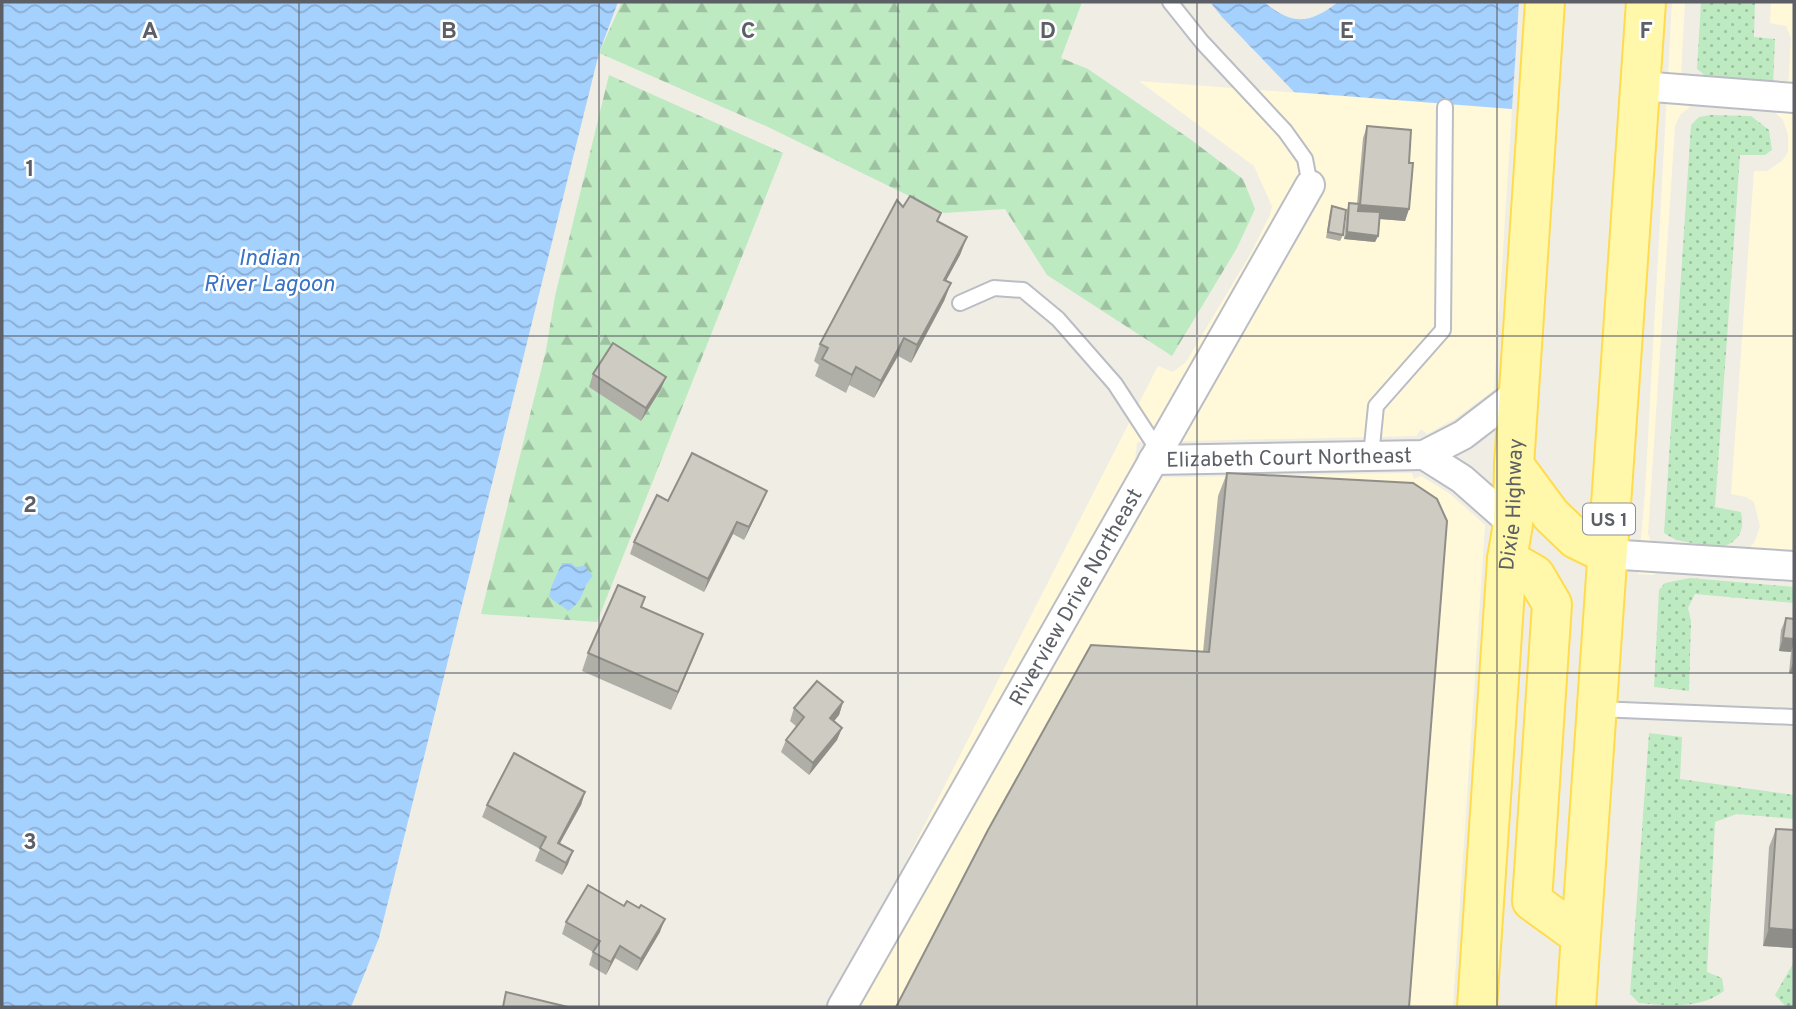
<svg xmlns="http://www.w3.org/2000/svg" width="1796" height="1009" viewBox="0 0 1796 1009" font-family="Overpass,sans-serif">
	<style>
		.commercial { fill: #fff9da; fill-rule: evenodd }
		.grass { fill: url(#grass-dots) }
		.forest { fill: url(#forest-firs) }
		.water { fill: url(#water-waves) }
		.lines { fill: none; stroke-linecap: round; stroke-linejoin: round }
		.lane-casing { stroke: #bbbdc4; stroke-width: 18 }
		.street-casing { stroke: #bbbdc4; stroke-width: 32 }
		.primary-casing { stroke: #ffdb4e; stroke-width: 42 }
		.lane { stroke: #fff; stroke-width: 14 }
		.street { stroke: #fff; stroke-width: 28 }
		.primary { stroke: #fff8aa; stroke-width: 38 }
		.wall { fill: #b0afa7 }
		.shaded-wall { fill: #908e88 }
		.building { fill: #cdcbc2; stroke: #908e88; stroke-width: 2 }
		.grid { fill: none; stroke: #5c5f66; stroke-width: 2; stroke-opacity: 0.55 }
		.labels { text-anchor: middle; stroke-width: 5; stroke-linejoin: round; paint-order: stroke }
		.shield { fill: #fff; stroke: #8d8f94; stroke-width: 2 }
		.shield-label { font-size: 19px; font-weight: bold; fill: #5c5f66 }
		.street-label { font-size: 21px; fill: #5c5f66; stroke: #fff }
		.water-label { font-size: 23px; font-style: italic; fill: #3873c6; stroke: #fff }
		.grid-label { font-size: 23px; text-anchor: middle; font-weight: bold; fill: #5c5f66; stroke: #fff; stroke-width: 5; stroke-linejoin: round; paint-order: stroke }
	</style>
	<defs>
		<pattern id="grass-dots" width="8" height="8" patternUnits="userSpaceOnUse" patternTransform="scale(1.75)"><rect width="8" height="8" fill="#bdeac1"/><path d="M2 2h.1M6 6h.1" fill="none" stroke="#9dc1a1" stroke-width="1.8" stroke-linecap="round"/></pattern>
		<pattern id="forest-firs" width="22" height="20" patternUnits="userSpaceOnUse" patternTransform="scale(1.75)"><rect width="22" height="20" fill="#bdeac1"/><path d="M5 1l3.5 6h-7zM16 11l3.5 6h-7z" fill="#9dc1a1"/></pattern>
		<pattern id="water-waves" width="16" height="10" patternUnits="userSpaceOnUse" patternTransform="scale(1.75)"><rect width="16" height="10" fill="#a5d1ff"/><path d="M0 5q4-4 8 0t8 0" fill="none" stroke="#8aadd2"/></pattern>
	</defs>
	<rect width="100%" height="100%" fill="#f0eee4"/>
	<path class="commercial" d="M 1672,2 L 1685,2 L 1681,74 L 1686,82 L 1788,90 L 1791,38 L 1786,26 L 1770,23 L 1771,2 L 1794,2 L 1794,570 L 1664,568 L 1653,575 L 1638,574 L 1645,493 ZM 1693,104 L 1771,109 L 1783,120 L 1788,135 L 1788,152 L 1782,161 L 1767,171 L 1754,171 L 1731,494 L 1746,497 L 1754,502 L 1760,526 L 1755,541 L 1749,549 L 1734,559 L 1651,543 L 1648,533 L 1675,126 L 1680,115 Z
		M 1139,81 L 1512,109 L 1494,390 L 1455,419 L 1427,434 L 1421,429 L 1416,436 L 1137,442 L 1133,478 L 1412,473 L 1414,479 L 1421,476 L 1450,494 L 1485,525 L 1453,1007 L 832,1007 L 1158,366 L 1173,372 L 1186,362 L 1250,255 L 1270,215 L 1272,206 L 1254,166 Z"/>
	<path class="grass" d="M 1701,2 L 1755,2 L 1754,37 L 1775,39 L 1773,86 L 1711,80 L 1697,69 Z
		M 1711,115 L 1751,116 L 1769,130 L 1772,150 L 1765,155 L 1740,155 L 1715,507 L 1741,512 C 1745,532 1739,541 1720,548 L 1676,540 L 1664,533 L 1691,125 L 1699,117 Z
		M 1690,578 L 1794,587 L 1794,603 L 1695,594 L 1688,608 L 1691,621 L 1689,691 L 1654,687 L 1659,590 L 1665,583 Z
		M 1649,733 L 1682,737 L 1680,779 L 1794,795 L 1794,819 L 1737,814 L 1715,822 L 1707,972 L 1722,978 L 1724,991 C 1700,1009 1670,1006 1639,1003 L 1630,994 Z
		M 1794,962 L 1794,1007 L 1786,1007 L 1775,995 Z"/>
	<path class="forest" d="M 622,2 L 1082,2 L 1061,58 L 1088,69 L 1190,139 L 1243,179 L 1255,209 L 1237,248 L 1172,356 L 1047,275 L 1005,209 L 944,213 L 766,126 L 599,53 Z
		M 609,75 L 783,153 L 597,622 L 481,614 L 546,350 L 555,296 Z"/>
	<path class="water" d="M 2,2 L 618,2 L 599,53 L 379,938 L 351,1007 L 2,1007 Z
		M 1210,2 L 1264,2 C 1292,26 1310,24 1338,2 L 1519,2 L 1512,109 L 1294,92 L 1222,17 Z
		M 562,563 L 571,563 L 576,567 L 585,566 L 593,576 C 581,587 585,601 568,611 C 562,605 555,603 549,596 L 552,585 Z"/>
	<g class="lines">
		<g class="lane-casing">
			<path id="lane" d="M 1170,2 L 1202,42 L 1285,131 L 1305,159 L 1310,185
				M 960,303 L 994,288 L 1023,290 L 1058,319 L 1115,384 L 1158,450
				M 1371,456 L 1376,406 L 1443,330 L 1445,107
				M 1597,709 L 1794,717"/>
		</g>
		<g class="street-casing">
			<g id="street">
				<path d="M 1640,86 L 1794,98"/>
				<path d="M 1424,455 L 1462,479 L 1513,524"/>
				<path id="s1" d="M 1153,460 L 1424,455 L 1463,435 L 1519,392"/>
				<path d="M 1607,554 L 1794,566"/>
				<path id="s2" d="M 842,1007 L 1310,185"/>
			</g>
		</g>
		<g class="primary-casing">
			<g id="primary">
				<path d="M 1514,465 L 1551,515 L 1576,539 L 1607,554"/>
				<path d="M 1507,559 L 1535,575 L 1552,604 L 1532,901 L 1579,935"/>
				<path id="s3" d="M 1477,1007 L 1507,559 L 1513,524 L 1514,465 L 1545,2"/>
				<path d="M 1576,1007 L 1646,2"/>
			</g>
		</g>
		<use href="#lane" class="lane"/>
		<use href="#street" class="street"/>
		<use href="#primary" class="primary"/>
	</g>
	<path class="wall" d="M 1367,126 L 1409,163 L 1409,209 L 1405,221 L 1379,219 L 1378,236 L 1375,242 L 1344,239 L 1347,210 L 1349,203 L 1357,204 L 1363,138 Z
		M 1332,206 L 1343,235 L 1340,241 L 1326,238 L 1330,212 Z
		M 903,207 L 938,222 L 967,237 L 960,255 L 946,281 L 951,283 L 944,301 L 911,363 L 898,356 L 874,398 L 849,385 L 846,393 L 815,376 L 819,365 L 814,361 L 820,344 Z
		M 593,374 L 666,377 L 661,389 L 641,421 L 589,387 Z
		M 1227,473 L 1409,1007 L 1203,652 L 1218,496 Z
		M 668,501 L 762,503 L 744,540 L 733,534 L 704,592 L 630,554 L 634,542 Z
		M 645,597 L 641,607 L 696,652 L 671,710 L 582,671 L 588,653 Z
		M 1786,618 L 1794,619 L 1794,674 L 1789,673 L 1791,652 L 1779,651 L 1781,630 Z
		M 843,702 L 839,715 L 834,721 L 842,728 L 837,740 L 809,775 L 781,752 L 786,740 L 797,727 L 790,721 L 794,708 Z
		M 585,792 L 581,805 L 559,844 L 573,851 L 568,864 L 562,875 L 535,861 L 540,849 L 482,817 L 487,805 Z
		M 1776,829 L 1794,948 L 1763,946 L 1769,847 Z
		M 624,906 L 639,908 L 660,932 L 637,971 L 615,958 L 606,975 L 589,965 L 593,952 L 562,934 L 566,922 Z"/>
	<path class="shaded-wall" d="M 1360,205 L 1409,209 L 1405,221 L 1356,217 Z
		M 1347,232 L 1378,236 L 1375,242 L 1344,239 Z
		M 967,237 L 960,255 L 937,297 L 944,280 Z
		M 951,283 L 944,301 L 911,363 L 917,345 Z
		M 904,338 L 898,356 L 874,398 L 881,381 Z
		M 856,367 L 849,385 L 846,393 L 852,375 Z
		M 666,377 L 661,389 L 641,421 L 646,408 Z
		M 767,491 L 762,503 L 744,540 L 749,527 Z
		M 737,522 L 733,534 L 704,592 L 708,579 Z
		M 703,634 L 696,652 L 671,710 L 678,692 Z
		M 1783,638 L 1794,639 L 1794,643 L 1791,652 L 1779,651 Z
		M 1794,661 L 1794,674 L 1789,673 Z
		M 843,702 L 839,715 L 826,731 L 830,718 Z
		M 842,728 L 837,740 L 809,775 L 813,763 Z
		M 585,792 L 581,805 L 553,856 L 558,843 Z
		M 573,851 L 568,864 L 562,875 L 566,863 Z
		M 665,919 L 660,932 L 637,971 L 641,959 Z
		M 1769,928 L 1794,930 L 1794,948 L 1763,946 Z
		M 620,946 L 615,958 L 606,975 L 611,962 Z"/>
	<path class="building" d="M 1367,126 L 1411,130 L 1409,163 L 1413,163 L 1409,209 L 1360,205 Z
		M 910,196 L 941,213 L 937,221 L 967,237 L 944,280 L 951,283 L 917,345 L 904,338 L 881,381 L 856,367 L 852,375 L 822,359 L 828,348 L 820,344 L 897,200 L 903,207 Z
		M 1349,203 L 1359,204 L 1358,211 L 1380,212 L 1378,236 L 1347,232 Z
		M 1332,206 L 1346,210 L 1343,235 L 1328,232 Z
		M 613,343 L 666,377 L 646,408 L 593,374 Z
		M 692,453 L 767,491 L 749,527 L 737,522 L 708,579 L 634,542 L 657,495 L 668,501 Z
		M 1227,473 L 1413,483 L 1437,499 L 1447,521 L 1409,1007 L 896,1007 L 988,830 L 1091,645 L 1209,652 Z
		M 618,585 L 645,597 L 641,607 L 703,634 L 678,692 L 588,653 Z
		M 1786,618 L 1794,619 L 1794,639 L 1783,638 Z
		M 817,681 L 843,702 L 830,718 L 842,728 L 813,763 L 786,740 L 804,717 L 794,708 Z
		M 514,753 L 585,792 L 558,843 L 573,851 L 566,863 L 540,848 L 546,837 L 487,805 Z
		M 1776,829 L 1794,830 L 1794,930 L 1769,928 Z
		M 588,885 L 624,906 L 627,901 L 639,908 L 641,905 L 665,919 L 641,959 L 620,946 L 611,962 L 593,952 L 600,941 L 566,922 Z
		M 506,992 L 568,1007 L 503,1007 Z"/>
	<path class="grid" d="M 299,2 L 299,1007M 599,2 L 599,1007M 898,2 L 898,1007M 1197,2 L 1197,1007M 1497,2 L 1497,1007M 2,336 L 1794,336M 2,673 L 1794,673"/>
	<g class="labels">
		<rect class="shield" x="1583" y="503.5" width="52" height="31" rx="5"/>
		<g class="shield-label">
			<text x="1609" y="526">US 1</text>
		</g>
		<g class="street-label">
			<text dy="7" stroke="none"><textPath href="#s1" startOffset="136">Elizabeth Court Northeast</textPath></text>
			<text dy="7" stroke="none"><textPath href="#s3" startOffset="504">Dixie Highway</textPath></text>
			<text dy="7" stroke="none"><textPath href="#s2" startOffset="472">Riverview Drive Northeast</textPath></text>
		</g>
		<g class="water-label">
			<text x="269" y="265">Indian<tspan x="269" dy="26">River Lagoon</tspan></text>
		</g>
	</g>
	<g class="grid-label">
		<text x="150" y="38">A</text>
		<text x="449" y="38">B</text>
		<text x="748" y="38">C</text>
		<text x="1048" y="38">D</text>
		<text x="1347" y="38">E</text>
		<text x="1646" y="38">F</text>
		<text x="30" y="176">1</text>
		<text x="30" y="512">2</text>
		<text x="30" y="849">3</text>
	</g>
	<rect width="1796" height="1009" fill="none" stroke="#5c5f66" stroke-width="7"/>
</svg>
